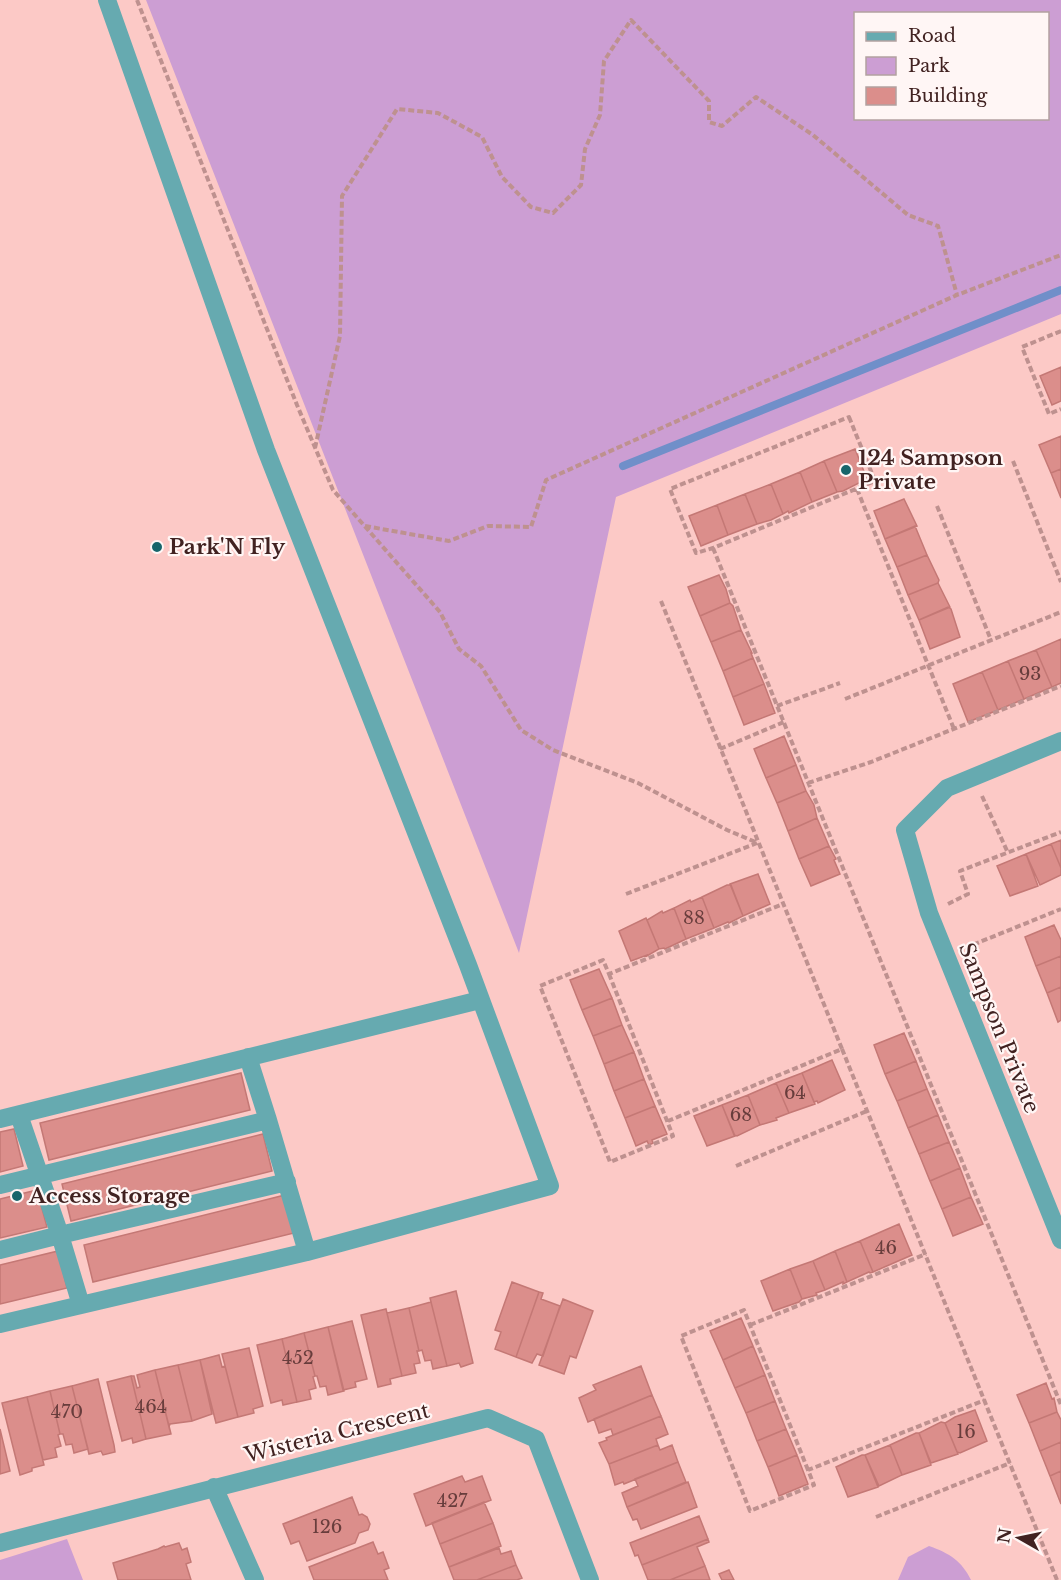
<svg xmlns="http://www.w3.org/2000/svg" width="1061" height="1580" viewBox="0 0 1061 1580" font-family="'Libre Baskerville',serif">
	<style>
		.green { fill: #cc9ed3; fill-rule: evenodd }
		.lines { fill: none; stroke-linecap: round; stroke-linejoin: round }
		.stream { stroke: #708fc9; stroke-width: 8 }
		.building { fill: #db8e8b; stroke: #c47875; stroke-width: 1.5 }
		.path { stroke: #be918f; stroke-width: 4; stroke-dasharray: 6 3; stroke-linecap: butt }
		.minor { stroke: #66aab0; stroke-width: 18 }
		.poi-dot { fill: #17656b; stroke: #fff6f5; stroke-width: 2 }
		.labels { text-anchor: middle; stroke-width: 4.5; stroke-linejoin: round; paint-order: stroke }
		.number-label { font-size: 18px; fill: #683d3c }
		.poi-label { font-size: 21px; font-weight: bold; fill: #412221; stroke: #fff6f5; text-anchor: start }
		.street-label { font-size: 21px; fill: #412221; stroke: #fff6f5 }
	</style>
	<rect width="100%" height="100%" fill="#fcc9c6"/>
	<path class="green" d="M 146,0 L 1061,0 L 1061,314 L 616,497 L 519,953 ZM 856,14 L 1048,14 L 1048,118 L 856,118 Z
		M 67,1539 L 83,1580 L 0,1580 L 0,1560 Z
		M 929,1546 C 949,1553 962,1561 971,1580 L 898,1580 L 908,1557 Z"/>
	<g class="lines">
		<path class="stream" d="M 623,466 L 1061,290"/>
	</g>
	<path class="building" d="M 1061,367 L 1061,401 L 1052,405 L 1040,376 Z
		M 1061,436 L 1061,469 L 1051,473 L 1039,445 Z
		M 855,449 L 867,479 L 843,491 L 837,492 L 824,461 Z
		M 824,461 L 837,492 L 812,502 L 800,472 Z
		M 1061,469 L 1061,498 L 1051,473 Z
		M 800,472 L 812,502 L 789,513 L 788,511 L 783,514 L 771,484 Z
		M 771,484 L 783,514 L 771,520 L 757,524 L 745,494 Z
		M 745,494 L 757,524 L 728,535 L 717,505 Z
		M 904,499 L 917,526 L 885,539 L 874,511 Z
		M 717,505 L 728,535 L 701,546 L 689,516 Z
		M 915,526 L 927,555 L 897,567 L 885,539 Z
		M 927,555 L 939,580 L 938,583 L 908,595 L 897,567 Z
		M 719,575 L 726,589 L 730,603 L 700,616 L 688,587 Z
		M 938,583 L 950,607 L 919,620 L 908,595 Z
		M 730,603 L 733,606 L 741,630 L 711,642 L 700,616 Z
		M 948,607 L 951,609 L 960,637 L 930,649 L 919,620 Z
		M 741,630 L 752,653 L 751,653 L 753,658 L 723,671 L 711,642 Z
		M 1061,639 L 1061,683 L 1052,687 L 1036,650 Z
		M 1036,650 L 1052,687 L 1024,699 L 1008,661 Z
		M 753,658 L 764,684 L 733,697 L 723,671 Z
		M 1008,661 L 1024,699 L 998,710 L 982,672 Z
		M 982,672 L 998,710 L 968,722 L 953,684 Z
		M 764,684 L 775,713 L 744,725 L 733,697 Z
		M 784,736 L 796,765 L 766,778 L 754,749 Z
		M 796,765 L 806,791 L 777,803 L 766,778 Z
		M 806,791 L 814,805 L 817,818 L 788,831 L 777,803 Z
		M 817,818 L 829,846 L 799,859 L 788,831 Z
		M 1061,840 L 1061,868 L 1051,844 Z
		M 1051,844 L 1061,868 L 1061,875 L 1040,885 L 1026,854 Z
		M 829,846 L 836,859 L 834,860 L 840,874 L 811,886 L 799,859 Z
		M 1026,854 L 1038,886 L 1010,896 L 997,866 Z
		M 758,874 L 770,904 L 743,916 L 730,884 Z
		M 727,885 L 731,885 L 743,916 L 729,923 L 728,922 L 714,928 L 702,897 Z
		M 702,897 L 714,928 L 686,939 L 674,908 L 690,900 L 691,902 Z
		M 674,908 L 686,939 L 665,949 L 664,948 L 659,949 L 647,920 L 662,911 L 663,913 Z
		M 646,918 L 659,949 L 647,956 L 647,955 L 631,961 L 619,931 Z
		M 1054,925 L 1061,940 L 1061,956 L 1036,966 L 1025,937 Z
		M 1061,956 L 1061,987 L 1047,993 L 1036,966 Z
		M 599,969 L 612,998 L 582,1010 L 570,980 Z
		M 1061,987 L 1061,1020 L 1058,1022 L 1047,993 Z
		M 612,998 L 622,1025 L 593,1036 L 582,1010 Z
		M 622,1025 L 634,1052 L 604,1064 L 593,1036 Z
		M 904,1033 L 916,1061 L 885,1074 L 874,1045 Z
		M 634,1052 L 644,1079 L 614,1091 L 604,1064 Z
		M 832,1060 L 845,1090 L 818,1103 L 817,1101 L 814,1102 L 802,1073 Z
		M 916,1061 L 927,1089 L 897,1101 L 885,1074 Z
		M 241,1073 L 250,1110 L 49,1160 L 40,1123 Z
		M 802,1073 L 815,1104 L 789,1113 L 776,1083 Z
		M 644,1079 L 655,1106 L 625,1118 L 614,1091 Z
		M 776,1083 L 789,1113 L 776,1118 L 777,1120 L 760,1125 L 748,1095 Z
		M 927,1089 L 938,1115 L 908,1128 L 897,1101 Z
		M 748,1095 L 760,1125 L 737,1136 L 734,1135 L 722,1105 Z
		M 722,1105 L 735,1136 L 707,1146 L 694,1116 Z
		M 655,1106 L 667,1134 L 652,1140 L 653,1143 L 649,1145 L 647,1141 L 636,1146 L 625,1118 Z
		M 938,1115 L 949,1142 L 919,1154 L 908,1128 Z
		M 14,1129 L 23,1166 L 0,1172 L 0,1132 Z
		M 263,1134 L 272,1171 L 71,1221 L 62,1184 Z
		M 949,1142 L 960,1168 L 930,1181 L 919,1154 Z
		M 960,1168 L 971,1197 L 942,1209 L 930,1181 Z
		M 37,1190 L 47,1227 L 0,1238 L 0,1199 Z
		M 285,1195 L 294,1233 L 93,1282 L 84,1245 Z
		M 971,1197 L 983,1224 L 953,1236 L 942,1209 Z
		M 899,1224 L 912,1255 L 873,1272 L 860,1241 Z
		M 860,1241 L 873,1272 L 870,1273 L 869,1272 L 847,1282 L 835,1251 Z
		M 58,1251 L 67,1288 L 0,1304 L 0,1265 Z
		M 835,1251 L 847,1282 L 843,1284 L 843,1282 L 825,1290 L 813,1261 Z
		M 813,1261 L 825,1290 L 816,1293 L 817,1295 L 802,1299 L 790,1269 Z
		M 790,1269 L 802,1299 L 799,1302 L 773,1311 L 761,1281 Z
		M 512,1282 L 539,1292 L 516,1357 L 495,1349 L 501,1332 L 495,1330 Z
		M 456,1291 L 473,1363 L 461,1367 L 459,1363 L 447,1366 L 430,1298 Z
		M 539,1292 L 543,1293 L 541,1299 L 560,1306 L 543,1356 L 537,1354 L 532,1363 L 516,1357 Z
		M 563,1299 L 593,1311 L 576,1358 L 570,1356 L 564,1374 L 539,1365 Z
		M 431,1302 L 447,1366 L 433,1369 L 431,1360 L 425,1361 L 422,1350 L 419,1351 L 409,1308 Z
		M 409,1308 L 419,1351 L 417,1351 L 420,1363 L 414,1364 L 416,1373 L 402,1376 L 387,1313 Z
		M 386,1309 L 402,1376 L 390,1379 L 391,1384 L 378,1387 L 361,1315 Z
		M 741,1318 L 753,1346 L 723,1360 L 710,1331 Z
		M 352,1321 L 367,1379 L 355,1382 L 356,1387 L 343,1390 L 328,1327 Z
		M 328,1327 L 344,1391 L 328,1395 L 326,1386 L 320,1387 L 317,1376 L 315,1376 L 304,1333 Z
		M 304,1333 L 315,1376 L 313,1377 L 316,1388 L 309,1390 L 311,1399 L 297,1402 L 282,1339 Z
		M 282,1339 L 297,1402 L 283,1405 L 282,1400 L 271,1403 L 257,1345 Z
		M 753,1346 L 765,1375 L 735,1388 L 723,1360 Z
		M 249,1348 L 263,1406 L 253,1409 L 254,1413 L 238,1417 L 222,1354 Z
		M 219,1355 L 222,1367 L 225,1366 L 238,1417 L 216,1423 L 200,1360 Z
		M 200,1360 L 212,1414 L 192,1421 L 178,1365 Z
		M 178,1365 L 192,1421 L 170,1424 L 169,1427 L 155,1370 Z
		M 641,1366 L 652,1395 L 588,1422 L 579,1398 L 596,1390 L 593,1385 Z
		M 155,1370 L 171,1434 L 146,1439 L 131,1376 L 134,1376 L 137,1388 L 140,1387 L 137,1375 Z
		M 765,1375 L 775,1401 L 746,1413 L 735,1388 Z
		M 131,1376 L 146,1439 L 133,1443 L 132,1438 L 122,1441 L 107,1382 Z
		M 98,1379 L 114,1445 L 115,1452 L 103,1455 L 101,1451 L 89,1454 L 72,1386 Z
		M 1046,1383 L 1052,1399 L 1054,1398 L 1057,1412 L 1029,1423 L 1017,1395 Z
		M 72,1386 L 88,1449 L 74,1453 L 72,1444 L 66,1445 L 63,1434 L 60,1434 L 50,1391 Z
		M 50,1391 L 60,1434 L 58,1435 L 61,1446 L 55,1448 L 57,1457 L 43,1460 L 27,1397 Z
		M 652,1395 L 661,1416 L 613,1435 L 611,1429 L 599,1433 L 594,1419 Z
		M 27,1397 L 44,1465 L 32,1468 L 32,1471 L 20,1475 L 2,1403 Z
		M 775,1401 L 786,1429 L 757,1441 L 746,1413 Z
		M 975,1410 L 987,1441 L 960,1453 L 957,1452 L 945,1423 L 955,1417 Z
		M 1057,1412 L 1061,1420 L 1061,1442 L 1040,1451 L 1029,1423 Z
		M 661,1416 L 668,1434 L 656,1439 L 658,1445 L 609,1464 L 599,1443 L 607,1440 L 606,1438 Z
		M 941,1422 L 945,1423 L 958,1454 L 931,1463 L 919,1433 Z
		M 0,1429 L 10,1471 L 0,1474 Z
		M 786,1429 L 797,1455 L 768,1467 L 757,1441 Z
		M 916,1433 L 919,1433 L 931,1465 L 902,1475 L 890,1445 Z
		M 1061,1442 L 1061,1471 L 1050,1476 L 1040,1451 Z
		M 658,1445 L 660,1450 L 672,1445 L 678,1462 L 624,1484 L 623,1482 L 615,1485 L 609,1464 Z
		M 890,1445 L 902,1475 L 879,1486 L 865,1455 Z
		M 797,1455 L 808,1484 L 779,1496 L 768,1467 Z
		M 862,1455 L 865,1455 L 878,1487 L 848,1497 L 836,1467 Z
		M 678,1462 L 686,1482 L 627,1507 L 622,1493 L 638,1486 L 635,1479 Z
		M 1061,1471 L 1061,1504 L 1050,1476 Z
		M 462,1476 L 465,1482 L 482,1476 L 491,1500 L 426,1526 L 414,1494 Z
		M 688,1482 L 697,1507 L 641,1529 L 637,1519 L 633,1520 L 627,1507 Z
		M 352,1497 L 359,1515 L 362,1514 L 367,1517 L 370,1524 L 368,1530 L 359,1533 L 355,1543 L 307,1561 L 299,1541 L 291,1544 L 283,1524 Z
		M 484,1502 L 493,1523 L 440,1544 L 432,1523 Z
		M 699,1516 L 708,1539 L 642,1565 L 638,1555 L 635,1556 L 630,1543 Z
		M 493,1523 L 501,1546 L 449,1567 L 440,1544 Z
		M 708,1539 L 709,1542 L 697,1547 L 705,1566 L 670,1580 L 648,1580 L 642,1565 Z
		M 373,1542 L 378,1554 L 383,1552 L 389,1568 L 384,1570 L 388,1580 L 314,1580 L 309,1567 Z
		M 179,1543 L 182,1550 L 187,1548 L 191,1562 L 186,1564 L 191,1580 L 118,1580 L 113,1563 L 158,1549 L 164,1546 L 165,1547 Z
		M 499,1548 L 501,1554 L 511,1551 L 516,1565 L 477,1580 L 454,1580 L 449,1567 Z
		M 516,1565 L 522,1578 L 517,1580 L 477,1580 Z
		M 705,1566 L 710,1580 L 670,1580 Z
		M 729,1570 L 734,1580 L 722,1580 L 719,1574 Z"/>
	<g class="lines">
		<path class="path" d="M 137,0 L 297,405 L 333,490 L 440,612 L 459,649 L 481,666 L 521,730 L 553,750 L 638,783 L 727,830 L 758,843
			M 1061,331 L 1022,347 L 1049,414 L 1061,409
			M 849,417 L 875,481 L 713,548 L 696,553 L 670,489 Z
			M 315,448 L 340,336 L 342,196 L 397,109 L 438,113 L 482,137 L 502,177 L 531,207 L 553,213 L 581,185 L 585,149 L 600,115 L 604,61 L 631,20 L 709,101 L 709,122 L 722,126 L 756,97 L 813,135 L 908,215 L 938,226 L 957,295
			M 1013,461 L 1061,582
			M 857,489 L 954,729
			M 937,506 L 991,640
			M 365,526 L 449,541 L 488,526 L 531,527 L 546,480 L 957,295 L 1061,255
			M 713,548 L 1061,1405
			M 661,601 L 842,1049 L 668,1121
			M 845,699 L 1061,612
			M 777,706 L 840,683
			M 720,749 L 784,722
			M 808,783 L 871,762 L 1061,686
			M 982,796 L 1008,853
			M 626,894 L 757,843
			M 948,904 L 968,894 L 960,871 L 1061,832
			M 965,948 L 1061,909
			M 609,974 L 673,1136 L 610,1162 L 540,986 L 603,960 L 609,974 L 783,904
			M 842,1049 L 1057,1580
			M 736,1166 L 867,1111
			M 750,1325 L 926,1254
			M 808,1470 L 744,1310 L 681,1336 L 750,1511 L 814,1485 L 808,1470 L 985,1400
			M 876,1517 L 1010,1463"/>
		<path class="minor" d="M 1061,741 L 947,788 L 905,830 L 929,913 L 1061,1240
			M 0,1119 L 480,1000
			M 268,1120 L 307,1252
			M 0,1185 L 268,1120 L 248,1057
			M 0,1250 L 60,1235 L 19,1115
			M 81,1305 L 60,1235 L 287,1182
			M 0,1324 L 307,1252 L 550,1186 L 468,965 L 266,450 L 107,0
			M 214,1487 L 255,1580
			M 0,1543 L 488,1418 L 536,1439 L 590,1580"/>
	</g>
	<g class="poi-dot">
		<circle cx="846" cy="470" r="6"/>
		<circle cx="157" cy="547" r="6"/>
		<circle cx="17" cy="1196" r="6"/>
	</g>
	<g class="labels">
		<g class="number-label">
			<text x="1030" y="680">93</text>
			<text x="694" y="924">88</text>
			<text x="795" y="1099">64</text>
			<text x="741" y="1121">68</text>
			<text x="886" y="1254">46</text>
			<text x="298" y="1364">452</text>
			<text x="151" y="1413">464</text>
			<text x="67" y="1418">470</text>
			<text x="966" y="1438">16</text>
			<text x="452" y="1507">427</text>
			<text x="327" y="1533">126</text>
		</g>
		<g class="poi-label">
			<text x="858" y="465">124 Sampson<tspan x="858" dy="24">Private</tspan></text>
			<text x="169" y="554">Park'N Fly</text>
			<text x="29" y="1203">Access Storage</text>
		</g>
		<g class="street-label">
			<text transform="translate(999 1028) rotate(68)" y="7">Sampson Private</text>
			<text transform="translate(337 1433) rotate(-14)" y="7">Wisteria Crescent</text>
		</g>
	</g>
	<rect x="854" y="12" width="195" height="108" fill="#fff6f5" stroke="#b3a1a0" stroke-width="1.5"/>
	<rect x="866" y="32" width="30" height="9" fill="#66aab0" stroke="#b3a1a0" stroke-width="1.5"/>
	<text x="908" y="42" font-size="18" fill="#412221">Road</text>
	<rect x="866" y="57" width="30" height="18" fill="#cc9ed3" stroke="#b3a1a0" stroke-width="1.5"/>
	<text x="908" y="72" font-size="18" fill="#412221">Park</text>
	<rect x="866" y="87" width="30" height="18" fill="#db8e8b" stroke="#b3a1a0" stroke-width="1.5"/>
	<text x="908" y="102" font-size="18" fill="#412221">Building</text>
	<g transform="translate(1019 1538) rotate(279)" stroke="#fff6f5" stroke-width="4.5" paint-order="stroke">
	<path d="M0-4.5L10 22L0 15L-10 22Z" fill="#412221"/>
	<text y="-9" font-size="16" font-weight="bold" text-anchor="middle" fill="#412221">N</text>
	</g>
</svg>
